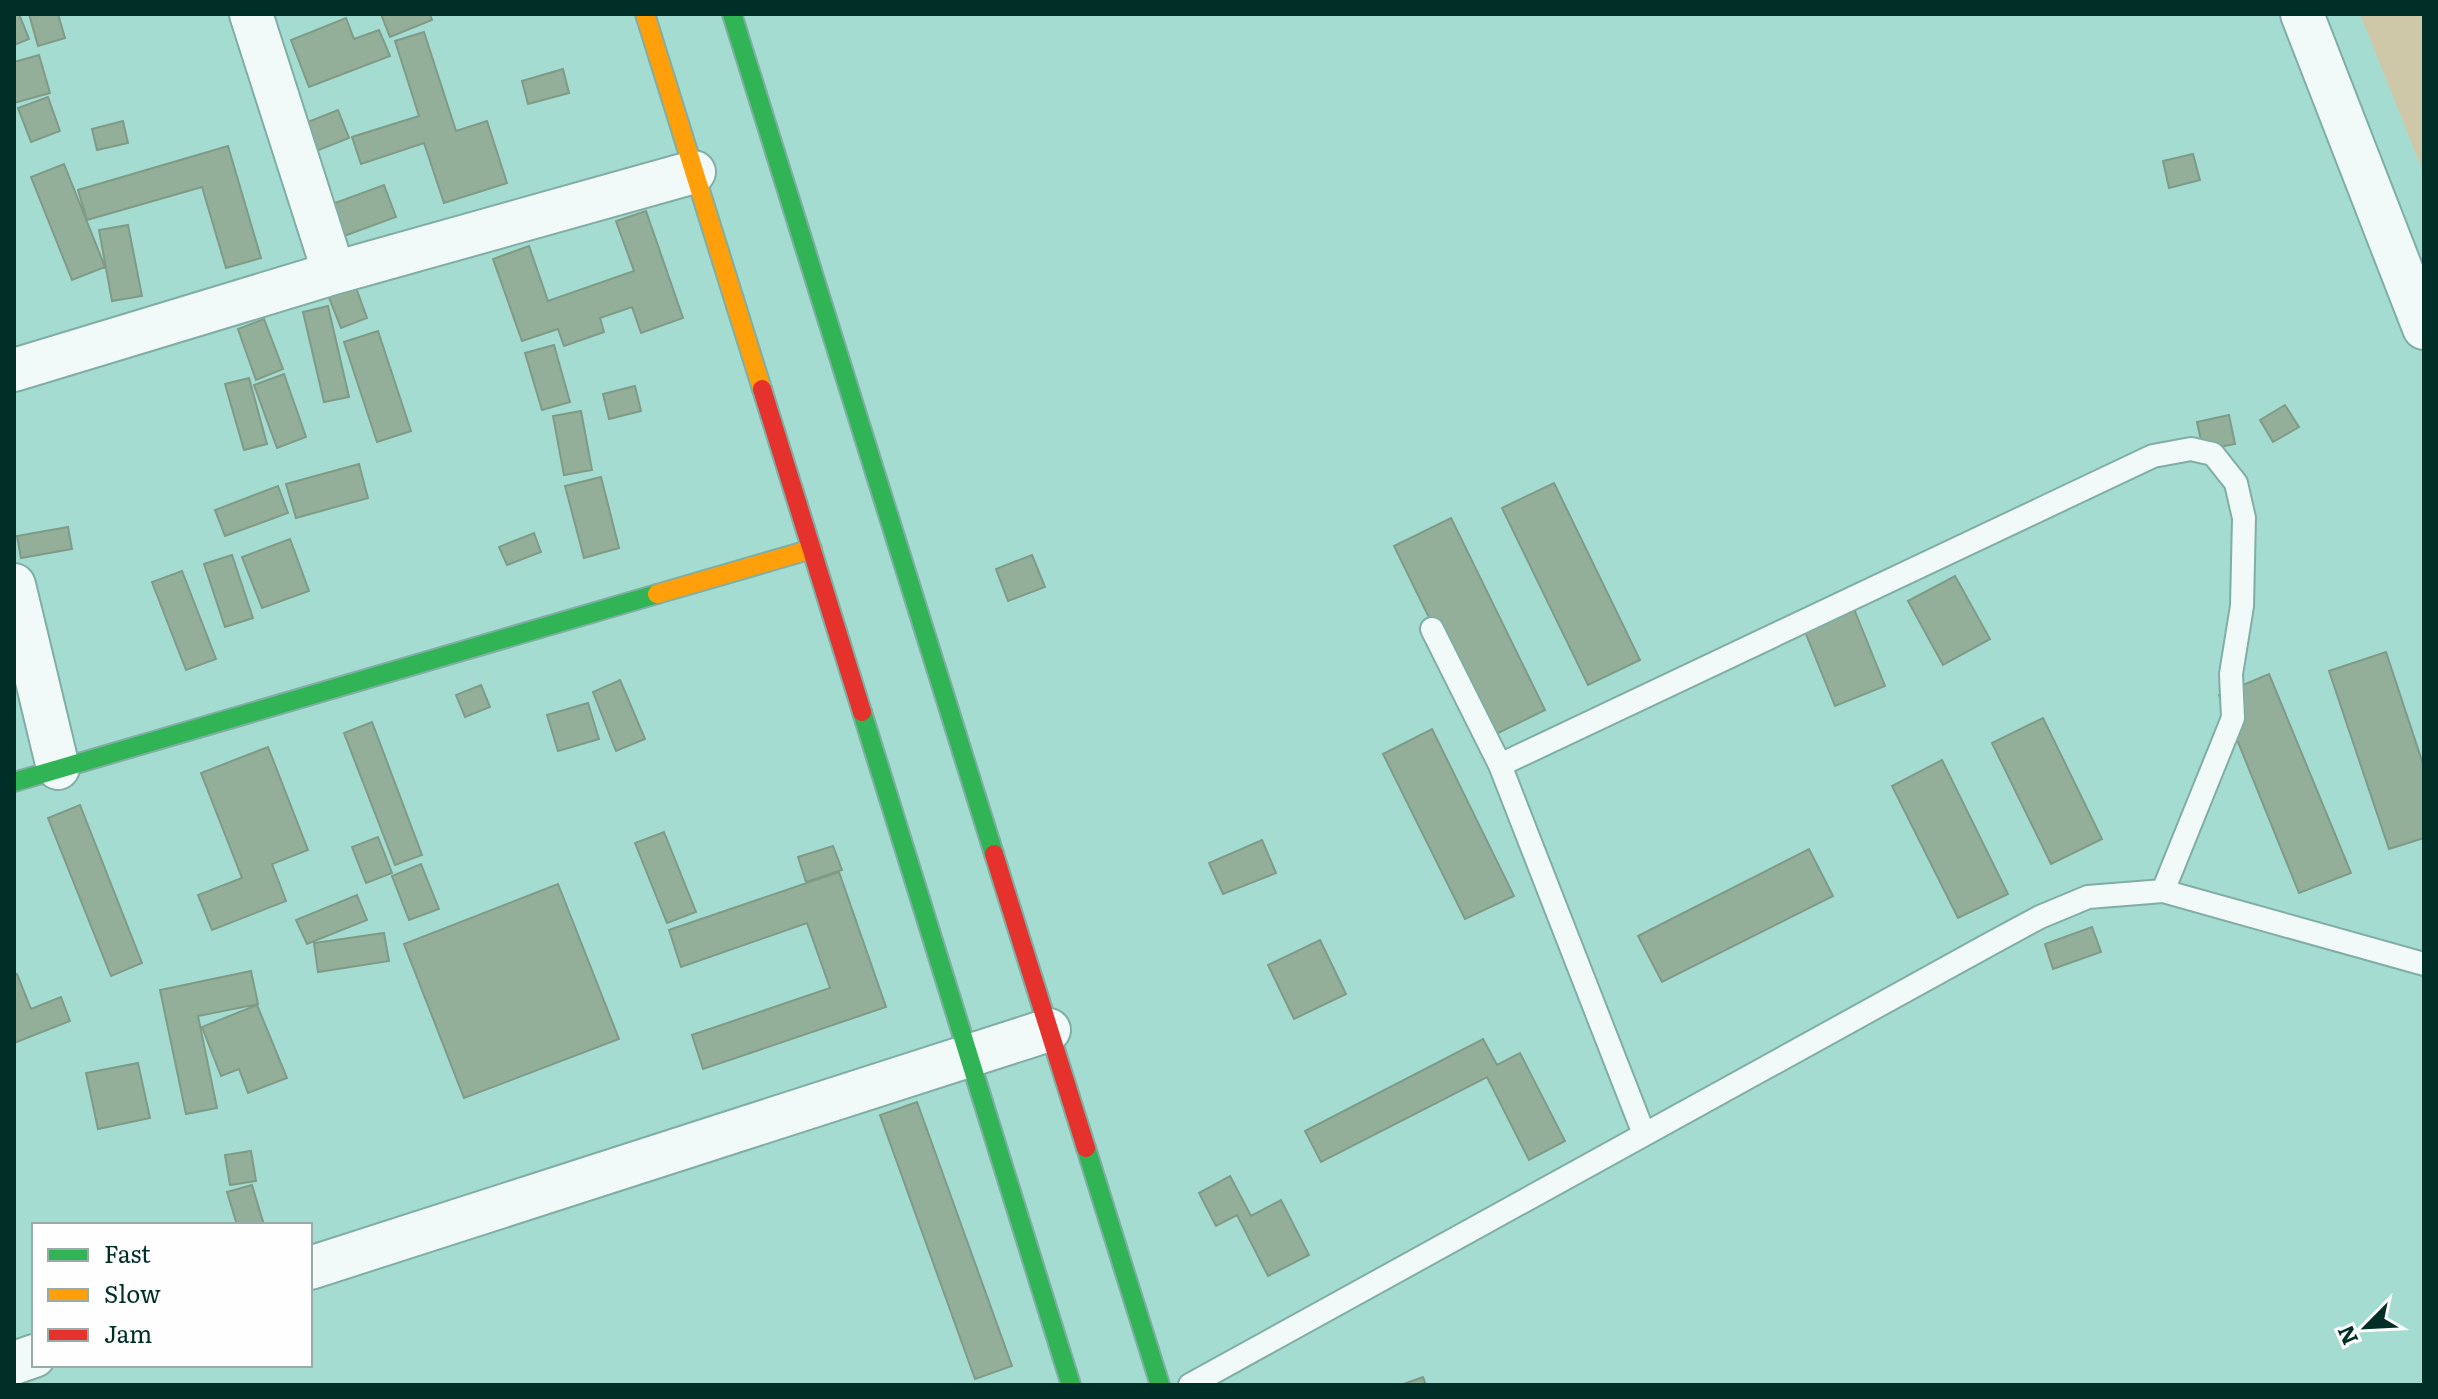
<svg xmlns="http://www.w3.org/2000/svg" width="2438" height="1399" viewBox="0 0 2438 1399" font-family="Literata,serif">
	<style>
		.green { fill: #cec8a9 }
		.building { fill: #93af99; stroke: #7f9b87; stroke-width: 2 }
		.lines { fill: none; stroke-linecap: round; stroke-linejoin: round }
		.lane-casing { stroke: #80aea5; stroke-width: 26 }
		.street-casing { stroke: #80aea5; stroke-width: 46 }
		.fast-casing { stroke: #80aea5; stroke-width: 22 }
		.slow-casing { stroke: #80aea5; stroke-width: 22 }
		.jam-casing { stroke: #80aea5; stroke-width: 22 }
		.lane { stroke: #f1faf8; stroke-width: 22 }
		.street { stroke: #f1faf8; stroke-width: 42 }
		.fast { stroke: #30b455; stroke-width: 18 }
		.slow { stroke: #ff9f0a; stroke-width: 18 }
		.jam { stroke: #e5322d; stroke-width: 18 }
	</style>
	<rect width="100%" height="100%" fill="#a4dcd1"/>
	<path class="green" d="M 2360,14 L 2424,14 L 2424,174 Z"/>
	<path class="building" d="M 14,14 L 19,14 L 29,39 L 14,45 Z
		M 29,14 L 58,14 L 65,38 L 38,46 Z
		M 381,14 L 430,14 L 432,20 L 390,37 Z
		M 346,18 L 354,39 L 379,30 L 390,56 L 309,87 L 291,40 Z
		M 424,32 L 456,131 L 487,121 L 507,183 L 444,203 L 424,143 L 361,164 L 352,137 L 419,116 L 395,41 Z
		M 39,55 L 50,93 L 14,103 L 14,62 Z
		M 563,69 L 569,93 L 528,104 L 522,81 Z
		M 48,97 L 60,131 L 31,142 L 18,108 Z
		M 338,110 L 349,138 L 301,157 L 290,129 Z
		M 123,121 L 128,143 L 97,150 L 92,129 Z
		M 228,146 L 261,258 L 226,268 L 202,187 L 87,220 L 78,190 Z
		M 2193,154 L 2200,180 L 2169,188 L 2163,161 Z
		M 64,164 L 105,267 L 72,280 L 31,177 Z
		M 384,185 L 396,217 L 325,243 L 313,211 Z
		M 646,211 L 683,318 L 641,333 L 632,307 L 600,318 L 604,332 L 564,346 L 558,329 L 522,341 L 493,259 L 529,246 L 548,301 L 634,271 L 616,221 Z
		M 128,225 L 142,296 L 112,301 L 99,230 Z
		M 355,285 L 367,318 L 341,328 L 328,295 Z
		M 328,306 L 349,397 L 324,402 L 303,312 Z
		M 264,319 L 283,369 L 256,380 L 238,329 Z
		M 378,331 L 411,431 L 377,442 L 344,342 Z
		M 554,345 L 570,402 L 542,410 L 525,353 Z
		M 284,374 L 306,437 L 277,448 L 254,385 Z
		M 249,378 L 267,444 L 244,450 L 225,384 Z
		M 635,386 L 641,411 L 609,419 L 603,394 Z
		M 2285,405 L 2299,427 L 2273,442 L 2260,420 Z
		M 581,411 L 592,470 L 564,475 L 553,416 Z
		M 2229,415 L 2235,444 L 2203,450 L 2197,422 Z
		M 359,464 L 368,498 L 296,518 L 286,484 Z
		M 601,477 L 619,548 L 584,558 L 565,486 Z
		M 1554,483 L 1640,660 L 1588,685 L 1502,508 Z
		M 278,486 L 288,513 L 225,536 L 215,510 Z
		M 1451,518 L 1545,710 L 1488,738 L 1394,546 Z
		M 68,527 L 72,549 L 21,558 L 17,536 Z
		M 534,533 L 541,552 L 507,565 L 499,547 Z
		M 290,539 L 309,591 L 262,608 L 242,557 Z
		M 232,555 L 253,618 L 225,627 L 204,564 Z
		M 1032,555 L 1045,587 L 1008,601 L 996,569 Z
		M 182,571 L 216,659 L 186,670 L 152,582 Z
		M 1955,576 L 1990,639 L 1943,665 L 1908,601 Z
		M 1852,604 L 1885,686 L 1835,706 L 1802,624 Z
		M 2386,652 L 2424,767 L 2424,838 L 2389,849 L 2329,671 Z
		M 2269,674 L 2351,873 L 2299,893 L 2219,695 Z
		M 620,680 L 645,739 L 616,751 L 593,692 Z
		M 481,685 L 490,707 L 465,717 L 456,695 Z
		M 588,703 L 599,739 L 558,751 L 547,715 Z
		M 2043,718 L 2102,839 L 2051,864 L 1992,743 Z
		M 372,722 L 422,855 L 395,865 L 344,733 Z
		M 1432,729 L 1514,896 L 1465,919 L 1383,754 Z
		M 268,747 L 308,850 L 272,864 L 286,901 L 212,930 L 198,895 L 242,878 L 201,773 Z
		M 1942,760 L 2008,894 L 1958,918 L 1892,786 Z
		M 80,805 L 142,963 L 111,976 L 48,818 Z
		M 664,832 L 696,912 L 667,923 L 635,843 Z
		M 378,837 L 392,873 L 366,883 L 352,847 Z
		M 1262,840 L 1276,873 L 1223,894 L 1209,863 Z
		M 833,846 L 842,870 L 806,882 L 798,857 Z
		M 1809,849 L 1833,896 L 1662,982 L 1638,936 Z
		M 421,864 L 439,909 L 409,920 L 392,876 Z
		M 839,872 L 886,1007 L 703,1069 L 692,1035 L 830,988 L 807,923 L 681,967 L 669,930 Z
		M 558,884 L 619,1039 L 464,1098 L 404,944 Z
		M 357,895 L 367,920 L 307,944 L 296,920 Z
		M 2092,927 L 2101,952 L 2053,969 L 2045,944 Z
		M 384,933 L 389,961 L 318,972 L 314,943 Z
		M 1320,940 L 1346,994 L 1294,1019 L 1268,965 Z
		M 251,971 L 258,1004 L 198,1016 L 217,1108 L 186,1114 L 160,990 Z
		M 17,974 L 31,1009 L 61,997 L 70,1021 L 14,1043 L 14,975 Z
		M 257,1005 L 287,1078 L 248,1093 L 239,1069 L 221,1076 L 202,1027 Z
		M 1483,1039 L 1497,1065 L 1520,1053 L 1565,1141 L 1529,1160 L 1487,1077 L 1321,1162 L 1305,1131 Z
		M 138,1063 L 150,1118 L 98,1129 L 86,1073 Z
		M 917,1102 L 1012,1366 L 975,1379 L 880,1115 Z
		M 251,1151 L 256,1181 L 230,1185 L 225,1155 Z
		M 1230,1176 L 1251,1216 L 1281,1200 L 1309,1255 L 1268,1276 L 1237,1215 L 1216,1226 L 1199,1193 Z
		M 252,1185 L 264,1225 L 237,1225 L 227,1192 Z
		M 1423,1377 L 1426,1385 L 1401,1385 Z"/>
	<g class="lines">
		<g class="lane-casing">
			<path id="lane" d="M 1432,629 L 1500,765 L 1644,1134
				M 1500,765 L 2153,456 L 2191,449 L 2213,454 L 2236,483 L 2244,518 L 2242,606 L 2231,674 L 2233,718 L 2163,891
				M 1190,1385 L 1990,944 L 2040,917 L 2088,897 L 2163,891 L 2424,964"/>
		</g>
		<g class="street-casing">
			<path id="street" d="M 251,14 L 334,273
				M 2302,14 L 2424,328
				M 14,370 L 334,273 L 694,172
				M 14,585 L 58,768
				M 310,1268 L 1049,1030
				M 14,1363 L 34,1356"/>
		</g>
		<g class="fast-casing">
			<path id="fast" d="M 732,14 L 994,854
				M 862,712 L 1071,1385
				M 14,782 L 657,594
				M 1086,1148 L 1160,1385"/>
		</g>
		<g class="slow-casing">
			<path id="slow" d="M 645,14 L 762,389
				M 657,594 L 812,549"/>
		</g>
		<g class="jam-casing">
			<path id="jam" d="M 762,389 L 862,712
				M 994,854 L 1086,1148"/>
		</g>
		<use href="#lane" class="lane"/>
		<use href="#street" class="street"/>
		<use href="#fast" class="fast"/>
		<use href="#slow" class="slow"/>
		<use href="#jam" class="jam"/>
	</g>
	<rect width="2438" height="1399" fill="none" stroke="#002f28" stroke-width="32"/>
	<rect x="32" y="1223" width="280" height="144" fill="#fefefe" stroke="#98aba8" stroke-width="2"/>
	<rect x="48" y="1249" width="40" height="12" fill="#30b455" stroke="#98aba8" stroke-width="2"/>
	<text x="104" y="1263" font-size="24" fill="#002f28">Fast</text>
	<rect x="48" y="1289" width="40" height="12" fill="#ff9f0a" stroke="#98aba8" stroke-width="2"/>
	<text x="104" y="1303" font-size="24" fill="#002f28">Slow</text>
	<rect x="48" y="1329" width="40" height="12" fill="#e5322d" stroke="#98aba8" stroke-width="2"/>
	<text x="104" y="1343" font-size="24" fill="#002f28">Jam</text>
	<g transform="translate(2366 1327) rotate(246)" stroke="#fefefe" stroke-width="6" paint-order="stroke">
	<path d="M0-6L14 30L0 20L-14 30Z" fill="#002f28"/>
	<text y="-12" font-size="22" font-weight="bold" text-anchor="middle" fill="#002f28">N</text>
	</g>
</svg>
